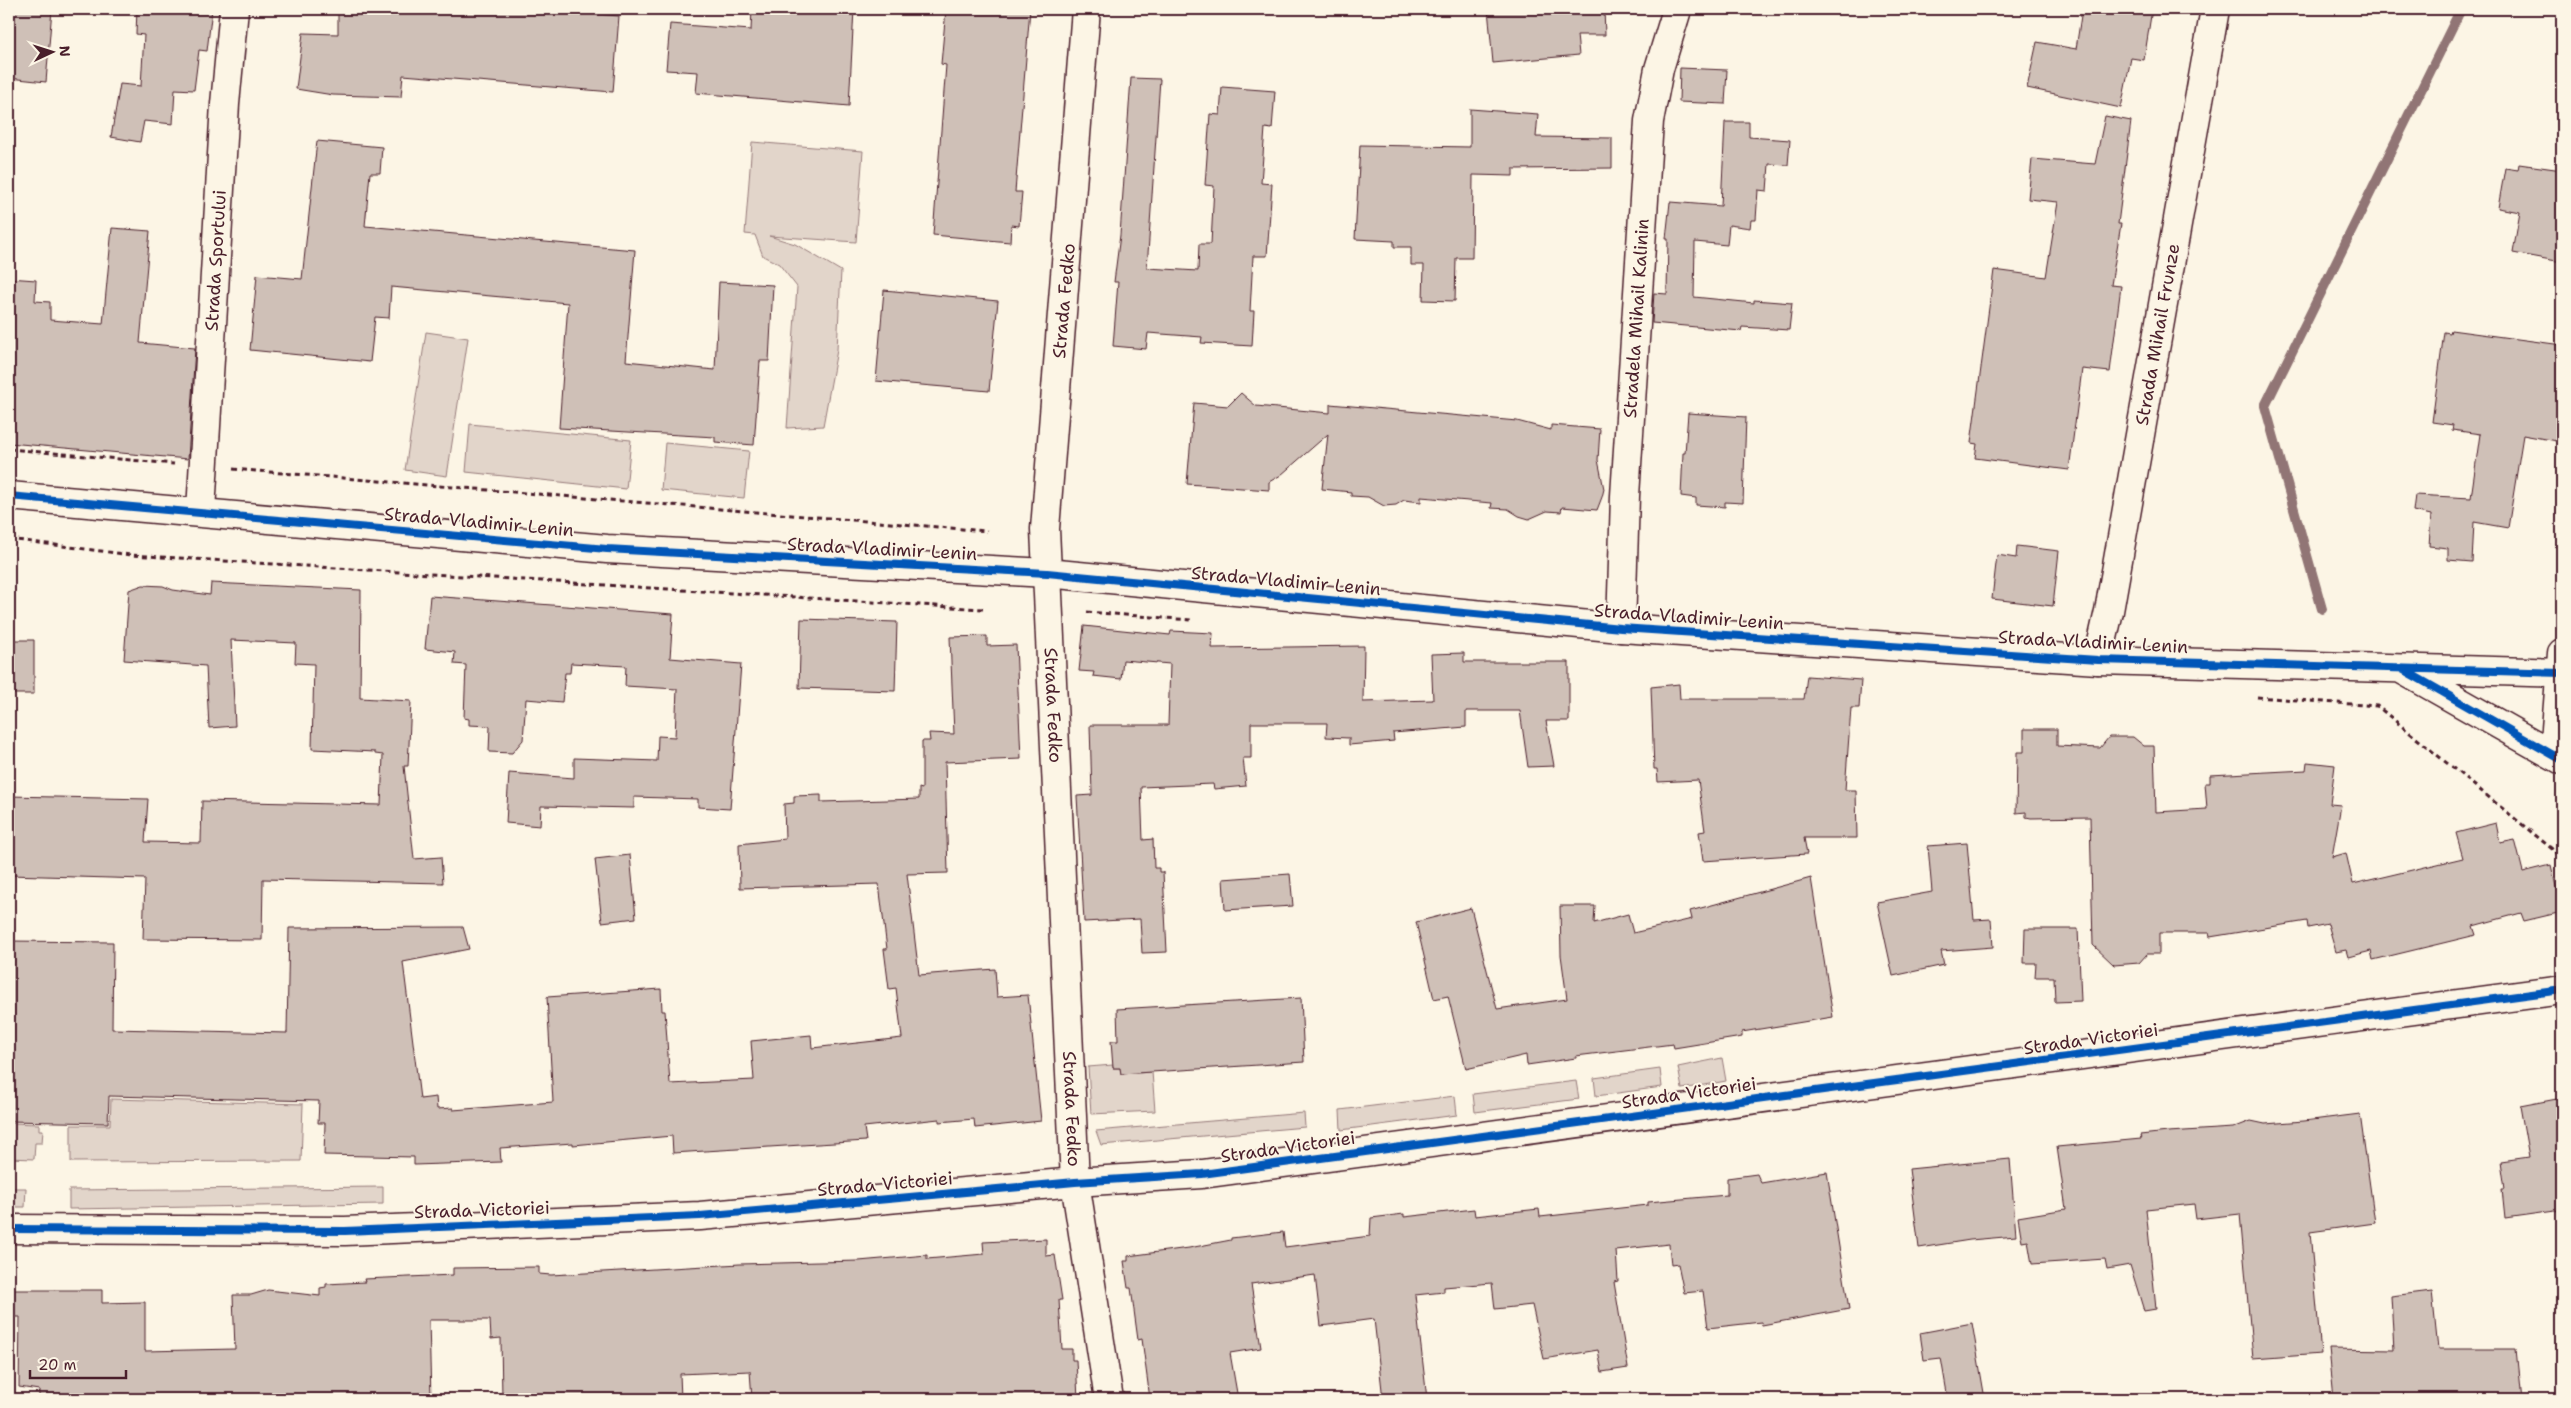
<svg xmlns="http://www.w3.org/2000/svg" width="2571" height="1408" viewBox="0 0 2571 1408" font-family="'Shantell Sans',sans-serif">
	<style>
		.green { fill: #e2d5ca; stroke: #967a7a }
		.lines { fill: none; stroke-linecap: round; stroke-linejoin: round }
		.stream { stroke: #917474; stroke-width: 10 }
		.building { fill: #cfc0b7; stroke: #4a1f2b }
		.minor-casing { stroke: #4a1f2b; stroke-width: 31 }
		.major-casing { stroke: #4a1f2b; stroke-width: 31 }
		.path { stroke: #4a1f2b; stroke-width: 3; stroke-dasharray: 5 4; stroke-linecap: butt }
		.minor { stroke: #fcf5e5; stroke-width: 28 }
		.major { stroke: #fcf5e5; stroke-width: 28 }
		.cycleway-casing { stroke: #fcf5e5; stroke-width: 11 }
		.cycleway { stroke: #0057b8; stroke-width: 8 }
		.labels { text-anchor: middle; stroke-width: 4; stroke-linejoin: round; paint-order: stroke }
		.street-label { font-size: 18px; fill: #4a1f2b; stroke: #fcf5e5 }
	</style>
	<rect width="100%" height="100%" fill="#fcf5e5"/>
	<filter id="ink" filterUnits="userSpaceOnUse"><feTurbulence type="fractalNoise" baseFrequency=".02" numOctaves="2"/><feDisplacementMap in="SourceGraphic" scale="10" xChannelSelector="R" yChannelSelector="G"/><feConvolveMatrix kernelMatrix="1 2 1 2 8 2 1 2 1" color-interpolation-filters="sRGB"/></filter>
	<g filter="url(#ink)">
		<path class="green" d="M 752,142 L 863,151 L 856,242 L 769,236 L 795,244 L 841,271 L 837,350 L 823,426 L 787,428 L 797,287 L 779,264 L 763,256 L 755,235 L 745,234 Z
			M 426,332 L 468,338 L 447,476 L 405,470 Z
			M 470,424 L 631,440 L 626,489 L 466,472 Z
			M 665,443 L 749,451 L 744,498 L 661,490 Z
			M 1722,1058 L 1726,1081 L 1682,1089 L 1678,1067 Z
			M 1113,1065 L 1113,1068 L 1120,1068 L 1121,1074 L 1152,1072 L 1155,1111 L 1091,1114 L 1088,1067 Z
			M 1660,1069 L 1662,1087 L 1596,1096 L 1594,1078 Z
			M 1576,1081 L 1579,1099 L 1475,1112 L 1473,1094 Z
			M 1455,1096 L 1457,1115 L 1341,1130 L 1340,1110 Z
			M 111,1099 L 303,1104 L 301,1161 L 71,1162 L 71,1125 L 110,1125 Z
			M 1304,1113 L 1305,1127 L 1101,1145 L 1096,1131 Z
			M 9,1123 L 39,1124 L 39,1130 L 43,1130 L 42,1143 L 35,1143 L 34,1159 L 9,1158 Z
			M 383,1187 L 383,1204 L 69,1209 L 69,1190 Z
			M 9,1188 L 26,1188 L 25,1207 L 9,1207 Z"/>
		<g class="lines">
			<path class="stream" d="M 2322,609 L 2265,406 L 2461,9"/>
		</g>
		<path class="building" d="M 9,9 L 52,9 L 46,82 L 9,78 Z
			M 137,9 L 212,9 L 207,51 L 199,50 L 194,90 L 175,89 L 173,124 L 144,121 L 140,142 L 111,137 L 120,84 L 141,86 L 144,35 L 136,34 Z
			M 338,9 L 540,9 L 619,16 L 613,92 L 403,75 L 401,97 L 333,95 L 296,89 L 303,33 L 338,34 Z
			M 752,9 L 854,9 L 849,106 L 696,93 L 698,72 L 666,70 L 670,24 L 751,30 Z
			M 946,9 L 1030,9 L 1015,192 L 1022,192 L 1019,226 L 1011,225 L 1010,242 L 933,235 L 946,65 L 941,64 Z
			M 1488,9 L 1604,9 L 1605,35 L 1577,35 L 1579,55 L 1493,63 Z
			M 2082,9 L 2152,9 L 2144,60 L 2131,58 L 2121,108 L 2027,88 L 2037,42 L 2076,49 Z
			M 1680,68 L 1727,70 L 1725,104 L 1679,102 Z
			M 1131,78 L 1160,79 L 1147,268 L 1198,271 L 1199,244 L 1211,244 L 1214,186 L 1205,185 L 1210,114 L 1220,115 L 1222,87 L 1275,91 L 1272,129 L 1265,128 L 1261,183 L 1272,184 L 1267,256 L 1253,256 L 1250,311 L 1254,311 L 1252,346 L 1201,343 L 1202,337 L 1148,333 L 1146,349 L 1113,346 L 1118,282 L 1114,282 L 1120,235 Z
			M 1470,109 L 1538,114 L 1536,137 L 1612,138 L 1612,168 L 1513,169 L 1513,176 L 1473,175 L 1472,258 L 1456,258 L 1455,301 L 1423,300 L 1424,265 L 1411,265 L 1411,247 L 1394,247 L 1394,241 L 1355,239 L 1360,145 L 1470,147 Z
			M 2105,116 L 2131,121 L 2118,224 L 2121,224 L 2111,285 L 2121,286 L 2110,372 L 2082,369 L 2069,470 L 1975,458 L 1977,444 L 1971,443 L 1994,270 L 2046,277 L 2058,202 L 2028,199 L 2032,159 L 2095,164 Z
			M 1725,122 L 1749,122 L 1749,137 L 1790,140 L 1788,165 L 1769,164 L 1767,191 L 1758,190 L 1756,220 L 1751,220 L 1750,228 L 1729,225 L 1727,245 L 1695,242 L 1694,297 L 1754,303 L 1754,300 L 1792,303 L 1789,330 L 1742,327 L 1741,331 L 1652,323 L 1654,293 L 1667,294 L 1668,239 L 1666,239 L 1670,202 L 1721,206 Z
			M 317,141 L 382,147 L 380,173 L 370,173 L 365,226 L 635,250 L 626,361 L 715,370 L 719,282 L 773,285 L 769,361 L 760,361 L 754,445 L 715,442 L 715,437 L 559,428 L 568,303 L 391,287 L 389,318 L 375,317 L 370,362 L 250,350 L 257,275 L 302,279 Z
			M 2519,164 L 2562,170 L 2562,262 L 2513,253 L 2520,212 L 2498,208 L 2505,168 L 2518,170 Z
			M 112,228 L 150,231 L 140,343 L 195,348 L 188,459 L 9,443 L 9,278 L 36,280 L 35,301 L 50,302 L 50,320 L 103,324 Z
			M 884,290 L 998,301 L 989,391 L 876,381 Z
			M 2451,330 L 2562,345 L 2562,371 L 2557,412 L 2560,412 L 2556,441 L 2523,435 L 2508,528 L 2474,522 L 2472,562 L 2448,560 L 2448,548 L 2429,546 L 2431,515 L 2413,511 L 2415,495 L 2471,498 L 2480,434 L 2452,430 L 2453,425 L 2432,422 L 2444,332 L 2450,333 Z
			M 1241,393 L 1256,406 L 1330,413 L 1330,404 L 1517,421 L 1551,430 L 1551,425 L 1600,429 L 1598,460 L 1604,489 L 1602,497 L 1597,510 L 1562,507 L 1561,512 L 1547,511 L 1529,519 L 1519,516 L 1508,509 L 1491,508 L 1492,503 L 1421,497 L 1421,502 L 1404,500 L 1396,505 L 1384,506 L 1368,497 L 1351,496 L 1351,492 L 1322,489 L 1328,434 L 1281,475 L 1269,482 L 1269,490 L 1187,484 L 1194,403 L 1228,406 Z
			M 1688,413 L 1746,417 L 1743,503 L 1725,502 L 1725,507 L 1696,505 L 1696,498 L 1681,496 L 1683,453 L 1685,453 Z
			M 2017,546 L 2059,551 L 2053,606 L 1992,599 L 1997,555 L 2016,558 Z
			M 211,583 L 361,590 L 360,698 L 411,701 L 408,766 L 404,766 L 414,859 L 441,857 L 443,883 L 263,879 L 262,940 L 143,939 L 145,879 L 9,875 L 9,796 L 148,799 L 145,842 L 201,843 L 202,801 L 381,805 L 383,755 L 375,754 L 375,752 L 312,749 L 314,664 L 295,663 L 296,643 L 231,640 L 235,726 L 209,728 L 206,666 L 124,660 L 129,590 L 143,585 L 163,586 L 173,590 L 210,595 Z
			M 430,596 L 673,614 L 670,658 L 741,664 L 730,809 L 698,807 L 698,799 L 634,797 L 634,808 L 541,806 L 540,826 L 506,823 L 509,773 L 574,778 L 574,758 L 657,761 L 658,736 L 675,737 L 677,689 L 625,686 L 626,666 L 571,663 L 570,673 L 565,673 L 562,702 L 526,699 L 523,740 L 512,753 L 489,752 L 490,726 L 469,725 L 469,719 L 464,718 L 466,665 L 454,664 L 455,652 L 425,649 Z
			M 801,619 L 897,622 L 895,691 L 799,688 Z
			M 1084,626 L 1170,635 L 1171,631 L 1213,633 L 1212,648 L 1364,646 L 1363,702 L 1433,700 L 1431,654 L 1464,653 L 1464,662 L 1569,662 L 1569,721 L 1546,721 L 1554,766 L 1528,767 L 1520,711 L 1466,711 L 1466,727 L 1393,733 L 1394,741 L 1349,745 L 1349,738 L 1326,737 L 1327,723 L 1251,723 L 1251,758 L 1243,758 L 1246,786 L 1214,789 L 1213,784 L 1141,787 L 1143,840 L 1153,839 L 1154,868 L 1159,868 L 1159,872 L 1163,872 L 1167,952 L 1142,953 L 1140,919 L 1084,922 L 1077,796 L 1092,795 L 1090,725 L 1168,725 L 1170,664 L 1123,660 L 1121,679 L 1093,676 L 1094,672 L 1079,671 Z
			M 987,636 L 987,646 L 1016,645 L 1021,759 L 945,762 L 948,873 L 907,874 L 919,975 L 995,969 L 997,997 L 1028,995 L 1041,1121 L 975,1128 L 974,1119 L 939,1122 L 939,1119 L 864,1127 L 866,1141 L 673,1153 L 672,1136 L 573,1145 L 573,1143 L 500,1148 L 501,1162 L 414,1165 L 414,1157 L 324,1155 L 325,1123 L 318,1123 L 319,1101 L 109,1096 L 108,1123 L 9,1121 L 9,941 L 113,942 L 112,1029 L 287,1033 L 289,928 L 463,927 L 469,949 L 403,962 L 420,1099 L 436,1097 L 437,1109 L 453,1108 L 453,1110 L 553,1102 L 547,997 L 661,989 L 662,1011 L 665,1011 L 670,1084 L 754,1080 L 751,1041 L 811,1035 L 812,1048 L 902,1038 L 896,988 L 889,989 L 884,949 L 887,949 L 879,884 L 740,888 L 739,844 L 785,839 L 784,804 L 794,803 L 794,796 L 821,795 L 821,802 L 919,799 L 919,788 L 922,789 L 922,741 L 930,741 L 929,733 L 954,734 L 950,637 Z
			M 9,640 L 34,640 L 34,694 L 9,694 Z
			M 1807,676 L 1861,680 L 1859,708 L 1851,708 L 1845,790 L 1856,790 L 1857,838 L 1804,838 L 1807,854 L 1703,861 L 1699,832 L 1705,831 L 1698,780 L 1658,782 L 1657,769 L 1654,769 L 1651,687 L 1679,684 L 1680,699 L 1804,699 Z
			M 2024,729 L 2057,729 L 2057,746 L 2100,748 L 2109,737 L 2133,737 L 2144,746 L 2154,746 L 2156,812 L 2207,809 L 2205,783 L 2210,783 L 2210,775 L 2306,770 L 2307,762 L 2335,765 L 2330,804 L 2341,805 L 2332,857 L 2346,853 L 2353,884 L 2463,858 L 2456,833 L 2496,823 L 2500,843 L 2515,840 L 2523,872 L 2551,865 L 2562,912 L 2524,921 L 2521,913 L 2473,926 L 2476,935 L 2373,960 L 2371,951 L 2348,957 L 2346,950 L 2336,952 L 2328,924 L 2308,928 L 2307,921 L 2210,937 L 2209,933 L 2159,933 L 2159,954 L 2147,954 L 2139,963 L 2114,965 L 2093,945 L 2090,817 L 2031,818 L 2026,817 L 2026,812 L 2016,813 L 2017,752 L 2024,752 Z
			M 1967,843 L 1974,920 L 1991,919 L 1993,947 L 1941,951 L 1944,965 L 1893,976 L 1877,902 L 1932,892 L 1928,846 Z
			M 630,855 L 636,918 L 602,922 L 595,859 Z
			M 1290,874 L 1293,906 L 1225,910 L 1223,879 Z
			M 1811,878 L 1833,1017 L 1742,1032 L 1742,1037 L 1674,1048 L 1673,1044 L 1576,1056 L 1576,1058 L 1527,1065 L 1526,1055 L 1466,1069 L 1448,996 L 1434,999 L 1416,922 L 1471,908 L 1497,1009 L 1567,999 L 1561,955 L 1560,906 L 1595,906 L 1594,923 L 1628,914 L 1633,933 L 1692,919 L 1690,911 Z
			M 2025,929 L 2078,929 L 2081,1001 L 2055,1002 L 2054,977 L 2035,977 L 2036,963 L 2024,963 Z
			M 1301,998 L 1304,1062 L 1121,1074 L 1120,1068 L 1113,1068 L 1111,1041 L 1118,1041 L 1117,1009 Z
			M 2562,1098 L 2562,1210 L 2505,1218 L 2502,1189 L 2505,1189 L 2501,1161 L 2529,1157 L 2520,1106 Z
			M 2360,1114 L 2375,1223 L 2310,1232 L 2321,1354 L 2253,1359 L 2240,1214 L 2196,1219 L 2194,1204 L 2146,1209 L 2156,1309 L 2144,1311 L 2130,1265 L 2107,1269 L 2105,1259 L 2032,1264 L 2028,1241 L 2022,1242 L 2018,1217 L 2066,1209 L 2057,1147 L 2141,1139 L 2140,1135 L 2168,1132 L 2233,1128 L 2251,1121 L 2265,1124 L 2304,1121 Z
			M 2010,1159 L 2016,1236 L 1970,1240 L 1919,1248 L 1909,1169 Z
			M 1827,1172 L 1849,1309 L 1762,1325 L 1761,1322 L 1708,1328 L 1703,1291 L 1684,1293 L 1678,1264 L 1671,1265 L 1669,1244 L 1616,1250 L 1618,1281 L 1614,1282 L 1628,1368 L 1602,1372 L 1598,1350 L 1544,1359 L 1532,1305 L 1495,1309 L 1492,1283 L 1444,1287 L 1444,1292 L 1415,1295 L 1427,1399 L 1383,1399 L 1374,1319 L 1321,1326 L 1315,1275 L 1251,1284 L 1261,1348 L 1230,1353 L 1238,1399 L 1150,1399 L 1142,1339 L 1138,1340 L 1131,1288 L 1128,1288 L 1124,1261 L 1128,1261 L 1128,1256 L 1189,1248 L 1231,1240 L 1231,1238 L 1283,1232 L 1285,1247 L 1370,1236 L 1371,1218 L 1404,1214 L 1404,1217 L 1474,1209 L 1475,1216 L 1539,1209 L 1540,1217 L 1648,1205 L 1648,1202 L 1727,1195 L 1727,1178 L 1757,1174 L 1761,1183 Z
			M 1046,1239 L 1046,1256 L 1055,1255 L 1062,1300 L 1059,1300 L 1062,1349 L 1072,1349 L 1072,1360 L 1076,1360 L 1078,1399 L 752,1399 L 750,1371 L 680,1374 L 681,1399 L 502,1399 L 501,1338 L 491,1339 L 490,1320 L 429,1320 L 431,1399 L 39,1399 L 39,1390 L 19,1387 L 20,1317 L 9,1317 L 9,1290 L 102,1290 L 102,1303 L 145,1302 L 145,1351 L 235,1349 L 233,1295 L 251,1295 L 268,1290 L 320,1296 L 320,1288 L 326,1287 L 326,1284 L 365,1282 L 364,1279 L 453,1275 L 453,1268 L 539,1267 L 539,1274 L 551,1275 L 740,1264 L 859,1261 L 927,1255 L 927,1259 L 984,1254 L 983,1242 Z
			M 2432,1291 L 2438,1349 L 2516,1349 L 2521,1399 L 2334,1399 L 2329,1349 L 2394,1350 L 2391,1296 Z
			M 1972,1323 L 1985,1399 L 1948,1399 L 1941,1358 L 1924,1360 L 1920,1333 Z"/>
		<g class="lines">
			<g class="minor-casing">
				<g id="minor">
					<path id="s1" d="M 1086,9 L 1045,529 L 1075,1182 L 1109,1399"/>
					<path id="s2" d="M 201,511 L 225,104 L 234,9"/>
					<path id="s3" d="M 1621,628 L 1625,496 L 1649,121 L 1659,69 L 1676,13"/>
					<path id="s4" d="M 2098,660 L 2109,611 L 2215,9"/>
					<path d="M 2554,754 L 2562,653"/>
					<path d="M 9,1229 L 345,1231 L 700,1216 L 1075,1182 L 1202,1174 L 2562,990"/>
				</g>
			</g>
			<g class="major-casing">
				<path id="major" d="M 9,496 L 607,549 L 1047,573 L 1621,628 L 2098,660 L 2562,673
					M 2403,670 L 2562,760"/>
			</g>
			<path class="path" d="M 9,449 L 174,464
				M 233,469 L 987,531
				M 9,539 L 131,555 L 983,609
				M 1087,612 L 1191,620
				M 2257,697 L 2377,706 L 2562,857"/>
			<use href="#minor" class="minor"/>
			<use href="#major" class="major"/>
			<g class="cycleway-casing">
				<path id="cycleway" d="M 9,496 L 607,549 L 1047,573 L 1621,628 L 2098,660 L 2562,673
					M 2402,669 L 2562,760
					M 9,1229 L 345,1231 L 700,1216 L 1075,1182 L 1202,1174 L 2562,990"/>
			</g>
			<use href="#cycleway" class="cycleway"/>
		</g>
	</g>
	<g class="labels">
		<g class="street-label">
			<text dy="6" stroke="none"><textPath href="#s2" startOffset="251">Strada Sportului</textPath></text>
			<text transform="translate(1064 301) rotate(-85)" y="6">Strada Fedko</text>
			<text dy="6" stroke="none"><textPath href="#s3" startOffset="310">Stradela Mihail Kalinin</textPath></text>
			<text dy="6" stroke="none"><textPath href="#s4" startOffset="331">Strada Mihail Frunze</textPath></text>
			<text transform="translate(479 522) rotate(5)" y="6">Strada Vladimir Lenin</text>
			<text transform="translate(882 549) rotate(3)" y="6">Strada Vladimir Lenin</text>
			<text transform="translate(1286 581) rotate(5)" y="6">Strada Vladimir Lenin</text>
			<text transform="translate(1689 617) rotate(4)" y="6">Strada Vladimir Lenin</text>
			<text transform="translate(2093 642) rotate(3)" y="6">Strada Vladimir Lenin</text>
			<text dy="6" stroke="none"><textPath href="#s1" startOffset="698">Strada Fedko</textPath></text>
			<text transform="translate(2091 1039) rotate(-8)" y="6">Strada Victoriei</text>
			<text transform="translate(1689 1093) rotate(-8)" y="6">Strada Victoriei</text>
			<text dy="6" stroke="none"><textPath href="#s1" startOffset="1102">Strada Fedko</textPath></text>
			<text transform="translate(1288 1147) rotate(-8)" y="6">Strada Victoriei</text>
			<text transform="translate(885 1184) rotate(-5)" y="6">Strada Victoriei</text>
			<text transform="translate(482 1210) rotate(-2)" y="6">Strada Victoriei</text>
		</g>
	</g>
	<rect width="2571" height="1408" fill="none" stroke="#fcf5e5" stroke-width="30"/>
	<rect x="15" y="15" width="2541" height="1378" fill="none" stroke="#4a1f2b" stroke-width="2" filter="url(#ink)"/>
	<g transform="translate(52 52) rotate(86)" stroke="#fcf5e5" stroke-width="4" paint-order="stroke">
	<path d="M0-4L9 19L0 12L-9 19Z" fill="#4a1f2b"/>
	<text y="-8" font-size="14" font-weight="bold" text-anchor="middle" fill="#4a1f2b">N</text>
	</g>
	<path d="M30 1370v8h96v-8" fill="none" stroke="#4a1f2b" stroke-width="2.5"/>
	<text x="38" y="1370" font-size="15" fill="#4a1f2b" stroke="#fcf5e5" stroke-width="4" paint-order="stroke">20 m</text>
</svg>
